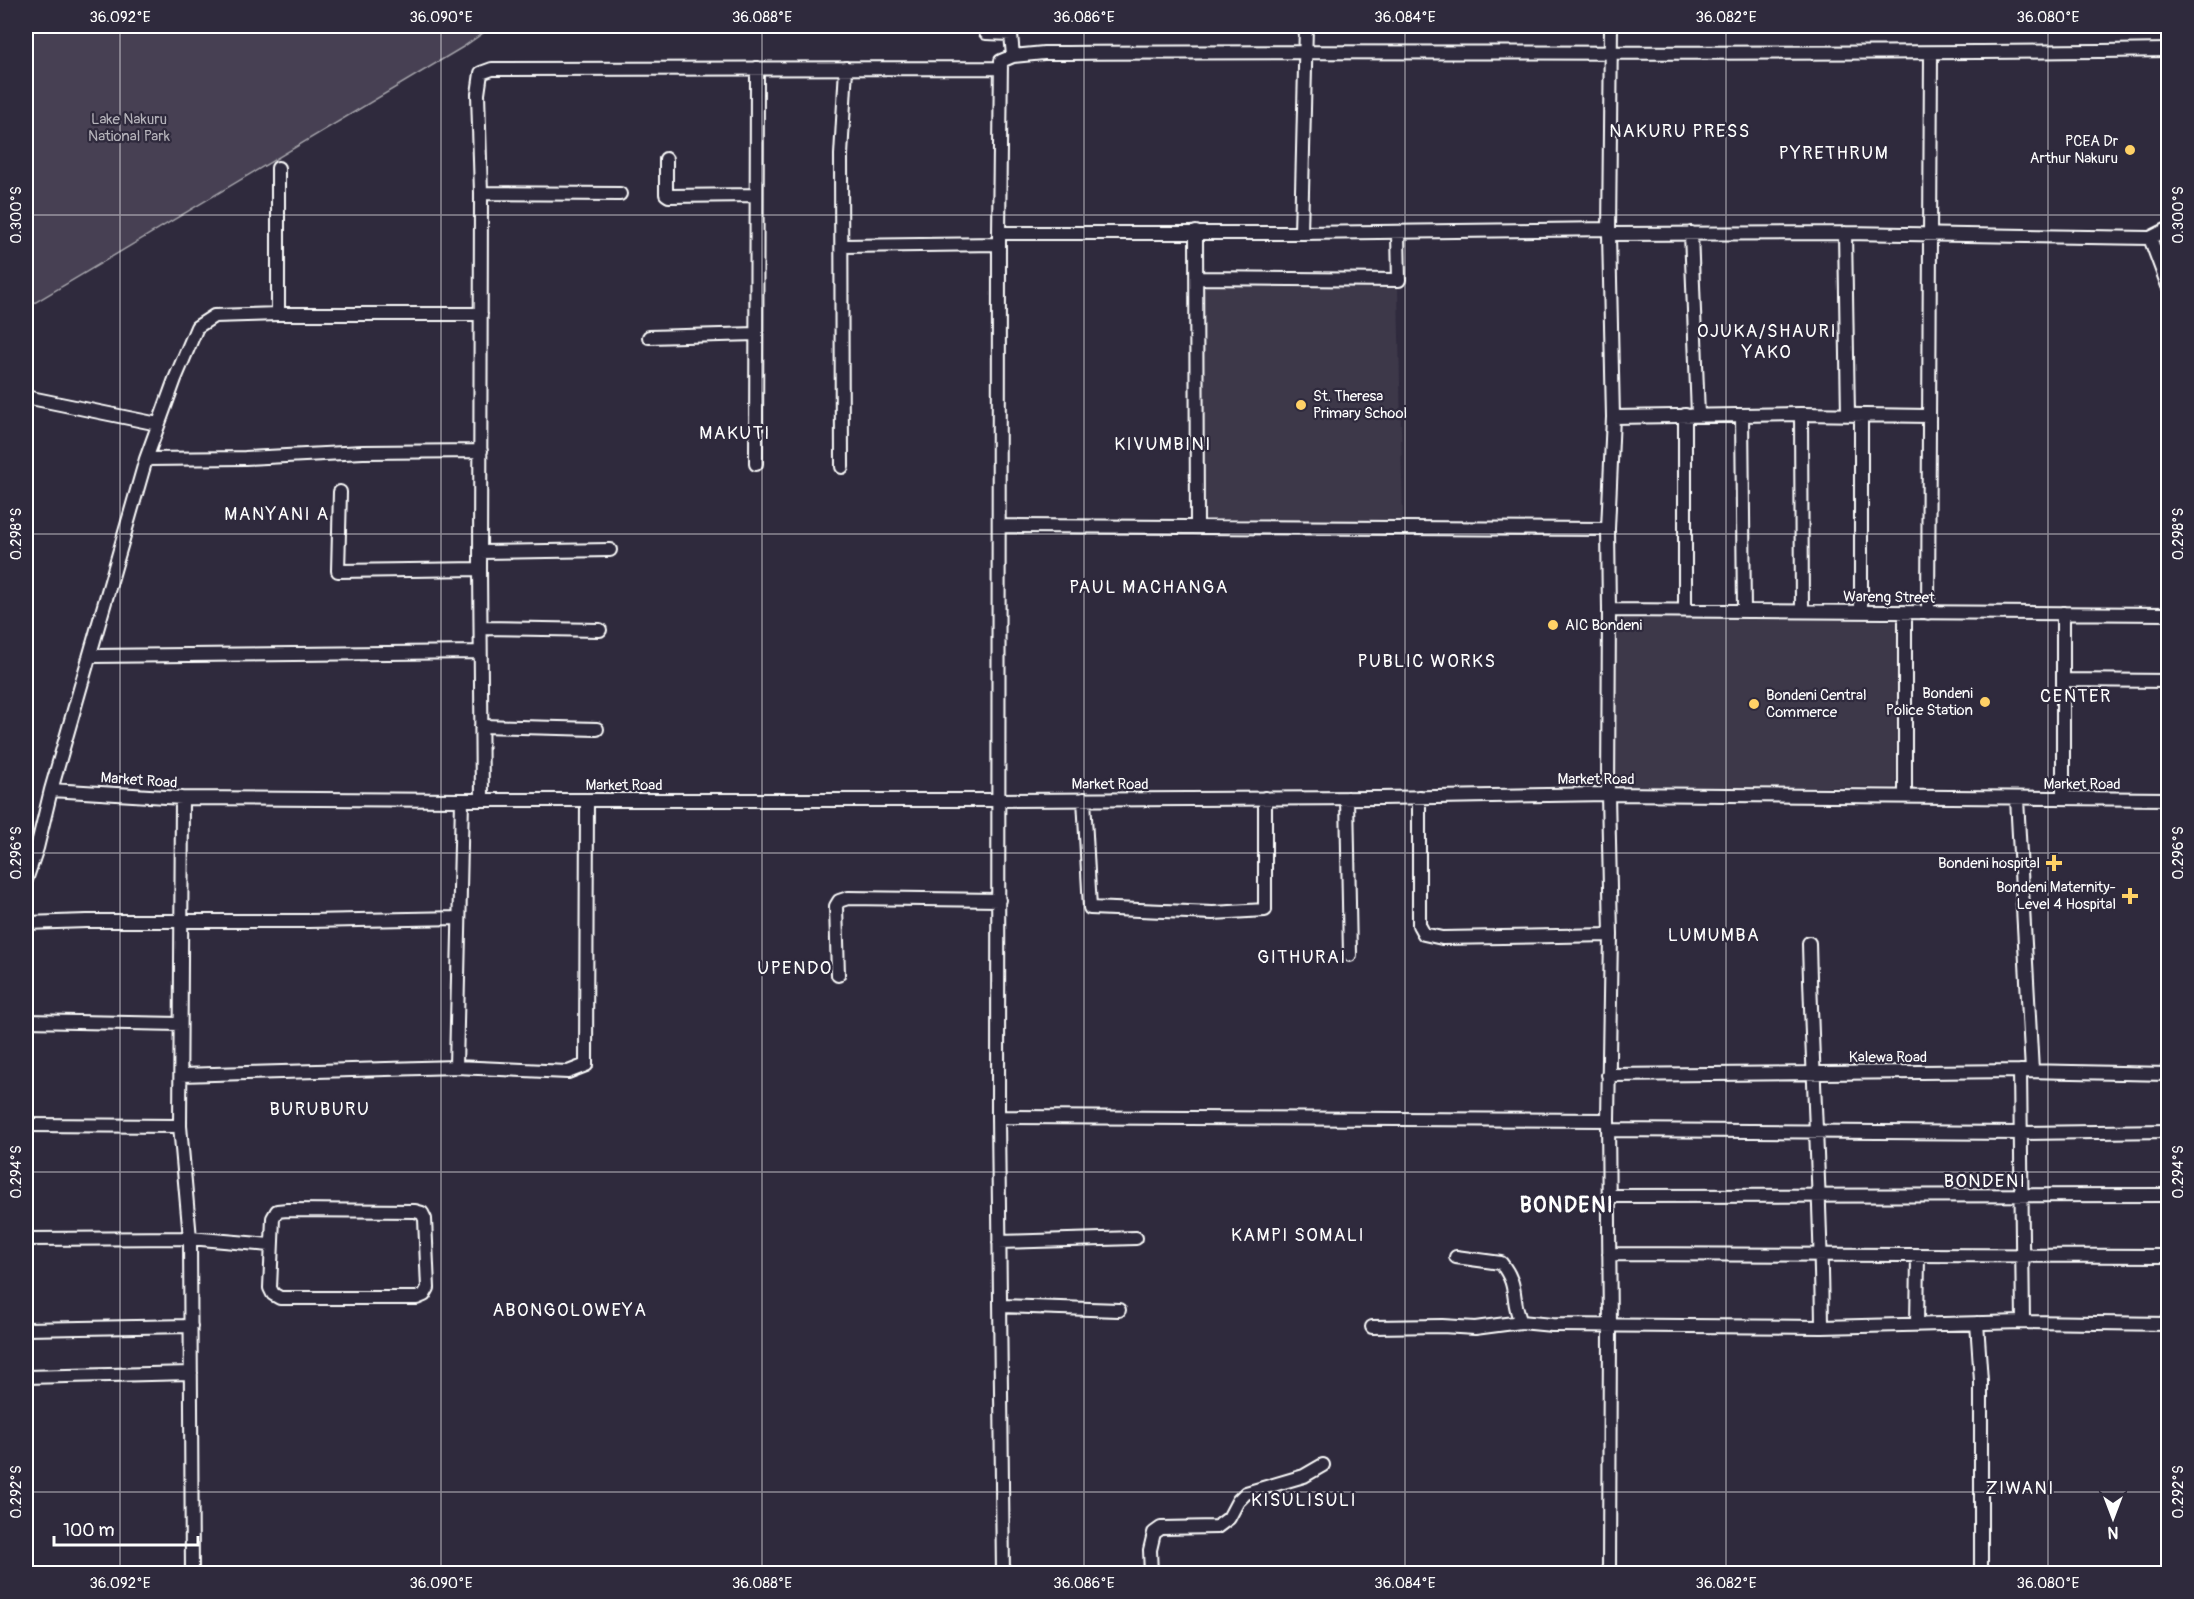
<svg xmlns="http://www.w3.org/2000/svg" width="2194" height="1599" viewBox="0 0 2194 1599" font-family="Pangolin,sans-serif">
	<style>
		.built { fill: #3c3749 }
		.green { fill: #464152; stroke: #a2a0a8; stroke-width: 1.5 }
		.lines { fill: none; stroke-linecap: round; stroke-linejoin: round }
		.street-casing { stroke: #fff; stroke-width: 16 }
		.street { stroke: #2f2a3d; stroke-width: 12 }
		.ticks { fill: none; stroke: #fff; stroke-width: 1.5; stroke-opacity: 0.45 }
		.poi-dot { fill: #ffd166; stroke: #2f2a3d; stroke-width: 2 }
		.labels { text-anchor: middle; stroke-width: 4.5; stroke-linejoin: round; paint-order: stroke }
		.park-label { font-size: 15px; fill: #b5b3ba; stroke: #2f2a3d }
		.poi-label { font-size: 15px; fill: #fff; stroke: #2f2a3d; text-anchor: end }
		.street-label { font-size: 15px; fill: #fff; stroke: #2f2a3d }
		.quarter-label { font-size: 18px; letter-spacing: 1.5px; fill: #fff; stroke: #2f2a3d }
		.district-label { font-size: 21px; font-weight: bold; letter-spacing: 1.5px; fill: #fff; stroke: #2f2a3d }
		.neatline { fill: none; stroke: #fff; stroke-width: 2 }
		.ticks-label { font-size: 15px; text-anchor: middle; fill: #fff }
	</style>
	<rect width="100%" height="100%" fill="#2f2a3d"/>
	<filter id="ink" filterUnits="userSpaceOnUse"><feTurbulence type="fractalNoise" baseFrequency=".0167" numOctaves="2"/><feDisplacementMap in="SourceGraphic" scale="12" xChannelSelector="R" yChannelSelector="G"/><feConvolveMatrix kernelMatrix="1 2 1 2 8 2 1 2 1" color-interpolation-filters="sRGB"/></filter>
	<g filter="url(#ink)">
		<path class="built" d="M 1201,282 L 1398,287 L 1403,523 L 1202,523 Z
			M 1613,615 L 1898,621 L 1896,787 L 1610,787 Z"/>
		<path class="green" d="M 26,26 L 493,26 L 463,47 L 26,308 Z"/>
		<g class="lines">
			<g class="street-casing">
				<path id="street" d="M 986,26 L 986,33 L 1011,34 L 1013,56
					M 666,159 L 666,194 L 669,196 L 756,195
					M 278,168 L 278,314
					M 481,193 L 620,194
					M 1196,232 L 1197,526
					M 999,233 L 1301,233 L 1609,229
					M 1301,233 L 1306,26
					M 1691,233 L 1698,415
					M 1845,233 L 1848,415
					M 1609,234 L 1845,233 L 2150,238 L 2168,229
					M 2150,238 L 2168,286
					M 842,246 L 999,244
					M 1197,278 L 1399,280 L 1398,233
					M 649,337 L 756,334
					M 26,397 L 158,424
					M 1801,414 L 1802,611
					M 1685,415 L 1685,610
					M 1742,415 L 1744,611
					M 1861,415 L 1861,612
					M 1613,417 L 1801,414 L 1929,416
					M 146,459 L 245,458 L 363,452 L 481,451
					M 756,464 L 757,68
					M 842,467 L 841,155 L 846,68
					M 340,492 L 338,571 L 480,569
					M 999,526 L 1608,529
					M 480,552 L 610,550
					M 1609,610 L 2168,614
					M 1905,613 L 1905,796
					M 1928,613 L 1931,54
					M 2063,613 L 2063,798
					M 481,628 L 600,630
					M 91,656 L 480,652
					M 2063,680 L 2168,681
					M 481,726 L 597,729
					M 51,790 L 182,798 L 462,800 L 999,800 L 1381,798 L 1608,794 L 2168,799
					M 1419,797 L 1419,925 L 1424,934 L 1442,938 L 1611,935
					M 182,798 L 180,1126 L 190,1238 L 192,1574
					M 1347,798 L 1350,955
					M 482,799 L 480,569 L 481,193 L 478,94 L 481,73 L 492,69 L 1001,68
					M 1084,799 L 1090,908 L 1213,913 L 1265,910 L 1265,798
					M 2017,799 L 2032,1071
					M 26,880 L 37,848 L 51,790 L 146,459 L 175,379 L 197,327 L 214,316 L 278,314 L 481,314
					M 26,923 L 87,921 L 309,921 L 459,918
					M 1809,943 C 1812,1071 1821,1199 1822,1327
					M 838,975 L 836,906 L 839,901 L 848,898 L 999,900
					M 26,1021 L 180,1024
					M 456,1067 L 462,800
					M 2020,1071 L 2023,1322
					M 181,1075 L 456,1067 L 568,1072 L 586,1065 L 587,800
					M 1608,1075 L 2020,1071 L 2168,1074
					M 998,1117 L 1608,1120
					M 26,1125 L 180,1126
					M 1608,1130 L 2021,1133 L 2168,1131
					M 1609,1196 L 2168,1195
					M 287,1210 L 415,1211 L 422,1213 L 425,1219 L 428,1288 L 424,1295 L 417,1298 L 280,1298 L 273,1294 L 270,1288 L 273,1218 L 277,1211 Z
					M 26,1239 L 190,1238 L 270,1245
					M 999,1242 L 1136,1238
					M 1609,1254 L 2168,1256
					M 1456,1257 L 1501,1263 C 1520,1287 1510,1298 1521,1322 L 1552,1325 L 1822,1327 L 2023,1322 L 2168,1324
					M 1000,1306 L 1119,1310
					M 1977,1323 L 1981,1381 L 1981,1574
					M 1917,1325 L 1918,1256
					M 1372,1327 L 1442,1326 L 1475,1328 L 1521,1322
					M 26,1329 L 191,1326
					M 26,1377 L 191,1373
					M 1003,1574 L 998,1117 L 999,233 L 1001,61 L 1013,56 L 1044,53 C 1419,50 1794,56 2168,50
					M 1151,1574 L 1150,1550 L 1154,1533 L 1161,1528 L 1217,1527 L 1229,1518 L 1238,1501 L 1246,1493 L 1304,1476 L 1323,1465
					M 1609,1574 L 1610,1326 L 1608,1120 L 1611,935 L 1608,794 L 1609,610 L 1608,529 L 1613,417 L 1609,234 L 1611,26"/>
			</g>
			<use href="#street" class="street"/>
		</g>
	</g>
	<path class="ticks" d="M 120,26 L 120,1574M 441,26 L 441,1574M 762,26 L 762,1574M 1084,26 L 1084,1574M 1405,26 L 1405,1574M 1726,26 L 1726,1574M 2048,26 L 2048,1574M 26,215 L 2168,215M 26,534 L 2168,534M 26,853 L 2168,853M 26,1172 L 2168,1172M 26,1492 L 2168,1492"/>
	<g class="poi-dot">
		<circle cx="2130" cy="150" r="6"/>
		<circle cx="1301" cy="405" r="6"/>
		<circle cx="1553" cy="625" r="6"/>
		<circle cx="1985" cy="702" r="6"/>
		<circle cx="1754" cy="704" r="6"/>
		<path d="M2051 854h6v6h6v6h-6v6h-6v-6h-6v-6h6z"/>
		<path d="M2127 887h6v6h6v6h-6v6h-6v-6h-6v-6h6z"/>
	</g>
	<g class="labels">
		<g class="park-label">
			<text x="129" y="124">Lake Nakuru<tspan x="129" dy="17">National Park</tspan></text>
		</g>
		<g class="poi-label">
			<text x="2118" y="146">PCEA Dr<tspan x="2118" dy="17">Arthur Nakuru</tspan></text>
			<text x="1313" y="401" text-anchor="start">St. Theresa<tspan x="1313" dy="17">Primary School</tspan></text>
			<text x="1565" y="630" text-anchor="start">AIC Bondeni</text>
			<text x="1973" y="698">Bondeni<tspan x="1973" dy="17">Police Station</tspan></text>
			<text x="1766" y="700" text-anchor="start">Bondeni Central<tspan x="1766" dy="17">Commerce</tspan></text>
			<text x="2040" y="868">Bondeni hospital</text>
			<text x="2116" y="892">Bondeni Maternity-<tspan x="2116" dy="17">Level 4 Hospital</tspan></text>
		</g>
		<g class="street-label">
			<text transform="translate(1889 597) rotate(1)" y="5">Wareng Street</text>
			<text x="1596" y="784">Market Road</text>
			<text transform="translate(139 780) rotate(4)" y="5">Market Road</text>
			<text x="1110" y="789">Market Road</text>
			<text x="2082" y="789">Market Road</text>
			<text x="624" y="790">Market Road</text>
			<text x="1888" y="1062">Kalewa Road</text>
		</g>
		<g class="quarter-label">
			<text x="1680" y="137">NAKURU PRESS</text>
			<text x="1834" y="159">PYRETHRUM</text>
			<text x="1767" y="337">OJUKA/SHAURI<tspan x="1767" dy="21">YAKO</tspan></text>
			<text x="735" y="439">MAKUTI</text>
			<text x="1163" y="450">KIVUMBINI</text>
			<text x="277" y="520">MANYANI A</text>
			<text x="1149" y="593">PAUL MACHANGA</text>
			<text x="1427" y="667">PUBLIC WORKS</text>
			<text x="2076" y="702">CENTER</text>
			<text x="1714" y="941">LUMUMBA</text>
			<text x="1302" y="963">GITHURAI</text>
			<text x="795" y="974">UPENDO</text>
			<text x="320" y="1115">BURUBURU</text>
			<text x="1985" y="1187">BONDENI</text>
			<text x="1298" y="1241">KAMPI SOMALI</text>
			<text x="570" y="1316">ABONGOLOWEYA</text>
			<text x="2020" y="1494">ZIWANI</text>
			<text x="1304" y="1506">KISULISULI</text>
		</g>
		<g class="district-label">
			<text x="1567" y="1212">BONDENI</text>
		</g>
	</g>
	<rect width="2194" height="1599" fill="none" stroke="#2f2a3d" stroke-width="66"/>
	<g transform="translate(2113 1518) rotate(180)" stroke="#2f2a3d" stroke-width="4.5" paint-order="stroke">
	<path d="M0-4.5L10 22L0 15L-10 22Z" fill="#ffffff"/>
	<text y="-9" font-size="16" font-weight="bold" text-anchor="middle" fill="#ffffff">N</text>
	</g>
	<path d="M54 1536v9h144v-9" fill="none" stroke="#ffffff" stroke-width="3"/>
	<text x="63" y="1536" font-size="18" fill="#ffffff" stroke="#2f2a3d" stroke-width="4.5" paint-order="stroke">100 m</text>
	<rect x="33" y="33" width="2128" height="1533" class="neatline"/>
	<g class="ticks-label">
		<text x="120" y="22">36.092°E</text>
		<text x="441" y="22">36.090°E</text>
		<text x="762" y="22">36.088°E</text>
		<text x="1084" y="22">36.086°E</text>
		<text x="1405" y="22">36.084°E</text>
		<text x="1726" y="22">36.082°E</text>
		<text x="2048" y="22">36.080°E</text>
		<text transform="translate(2178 215) rotate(-90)" y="5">0.300°S</text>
		<text transform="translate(16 215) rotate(-90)" y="5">0.300°S</text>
		<text transform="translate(2178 534) rotate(-90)" y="5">0.298°S</text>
		<text transform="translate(16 534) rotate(-90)" y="5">0.298°S</text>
		<text transform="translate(2178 853) rotate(-90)" y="5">0.296°S</text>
		<text transform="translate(16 853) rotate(-90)" y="5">0.296°S</text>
		<text transform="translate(2178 1172) rotate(-90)" y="5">0.294°S</text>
		<text transform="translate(16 1172) rotate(-90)" y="5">0.294°S</text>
		<text transform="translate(2178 1492) rotate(-90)" y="5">0.292°S</text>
		<text transform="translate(16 1492) rotate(-90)" y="5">0.292°S</text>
		<text x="120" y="1588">36.092°E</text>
		<text x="441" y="1588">36.090°E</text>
		<text x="762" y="1588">36.088°E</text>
		<text x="1084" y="1588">36.086°E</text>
		<text x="1405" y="1588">36.084°E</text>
		<text x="1726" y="1588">36.082°E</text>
		<text x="2048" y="1588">36.080°E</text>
	</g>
</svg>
